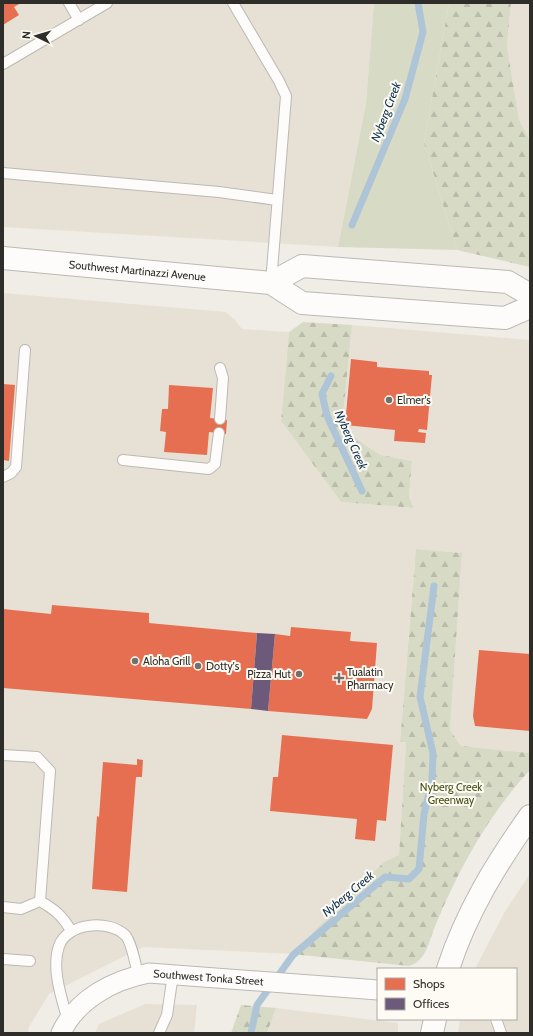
<svg xmlns="http://www.w3.org/2000/svg" width="533" height="1036" viewBox="0 0 533 1036" font-family="Cabin,sans-serif">
	<style>
		.built { fill: #e7e1d5 }
		.grass { fill: #d7dbc6 }
		.forest { fill: url(#forest-firs) }
		.shops { fill: #e76f51 }
		.offices { fill: #6d597a }
		.lines { fill: none; stroke-linecap: round; stroke-linejoin: round }
		.stream { stroke: #aec4d7; stroke-width: 7 }
		.service-casing { stroke: #bbb9b4; stroke-width: 12 }
		.minor-casing { stroke: #bbb9b4; stroke-width: 21 }
		.tertiary-casing { stroke: #bbb9b4; stroke-width: 24 }
		.service { stroke: #fdfcfb; stroke-width: 10 }
		.minor { stroke: #fdfcfb; stroke-width: 19 }
		.tertiary { stroke: #fdfcfb; stroke-width: 22 }
		.poi-dot { fill: #73706b; stroke: #fefbf5; stroke-width: 1.5 }
		.labels { text-anchor: middle; stroke-width: 4; stroke-linejoin: round; paint-order: stroke }
		.street-label { font-size: 11px; fill: #2f2d29; stroke: #fefbf5 }
		.poi-label { font-size: 11px; fill: #2f2d29; stroke: #fefbf5; text-anchor: start }
		.park-label { font-size: 11px; fill: #435012; stroke: #fefbf5 }
		.water-label { font-size: 12px; font-style: italic; fill: #0b314f; stroke: #fefbf5 }
	</style>
	<defs>
		<pattern id="forest-firs" width="22" height="20" patternUnits="userSpaceOnUse"><rect width="22" height="20" fill="#d7dbc6"/><path d="M5 1l3.5 6h-7zM16 11l3.5 6h-7z" fill="#b9bcaa"/></pattern>
	</defs>
	<rect width="100%" height="100%" fill="#f0ede6"/>
	<path class="built" d="M 3,3 L 374,3 L 366,103 L 338,247 L 3,227 Z
		M 511,3 L 530,3 L 530,140 L 519,120 L 507,46 Z
		M 3,293 L 226,312 L 235,320 L 242,329 L 289,332 L 281,421 L 341,502 L 414,508 L 409,497 L 412,461 L 381,455 L 365,445 L 342,426 L 352,325 L 530,340 L 530,753 L 460,746 L 450,730 L 462,553 L 416,549 L 400,741 L 406,742 L 399,856 L 384,862 L 291,954 L 143,947 L 49,994 L 29,1027 L 28,1033 L 3,1033 Z
		M 530,874 L 530,1033 L 458,1033 L 460,1019 L 516,1019 L 516,969 L 475,969 L 504,913 Z
		M 145,1004 L 197,1005 L 194,1033 L 95,1033 L 99,1024 Z
		M 276,1008 L 398,1023 L 398,1033 L 267,1033 Z"/>
	<path class="grass" d="M 374,3 L 449,3 L 424,143 L 457,250 L 338,247 L 366,103 Z"/>
	<path class="forest" d="M 449,3 L 511,3 L 507,46 L 519,120 L 530,140 L 530,267 L 457,250 L 424,143 Z
		M 303,322 L 352,325 L 342,426 L 365,445 L 381,455 L 412,461 L 409,497 L 414,508 L 341,502 L 281,421 L 289,332 Z
		M 416,549 L 462,553 L 450,730 L 461,746 L 530,753 L 530,770 C 489,814 459,869 436,924 C 429,940 427,961 409,966 L 291,954 L 384,862 L 399,855 L 406,742 L 400,742 Z
		M 241,1005 L 276,1008 L 267,1033 L 231,1033 Z"/>
	<path class="shops" d="M 3,3 L 21,3 L 14,7 L 19,15 L 3,25 Z
		M 351,359 L 377,362 L 377,367 L 429,371 L 429,375 L 432,375 L 427,430 L 419,429 L 418,432 L 426,433 L 425,443 L 394,441 L 395,430 L 345,425 Z
		M 3,384 L 15,385 L 9,461 L 3,460 Z
		M 169,385 L 213,388 L 210,418 L 227,420 L 226,434 L 209,432 L 207,455 L 164,452 L 166,432 L 160,431 L 162,409 L 168,409 Z
		M 52,605 L 149,613 L 149,623 L 257,633 L 251,709 L 3,688 L 3,609 L 51,614 Z
		M 291,627 L 351,632 L 350,641 L 377,643 L 372,709 L 367,719 L 268,711 L 275,634 L 290,636 Z
		M 479,650 L 530,654 L 530,731 L 475,726 L 473,716 Z
		M 282,735 L 393,745 L 386,821 L 377,820 L 375,841 L 355,839 L 357,819 L 270,811 L 273,777 L 278,777 Z
		M 137,759 L 143,760 L 142,777 L 136,777 L 127,892 L 92,889 L 97,816 L 99,817 L 103,762 L 137,765 Z"/>
	<path class="offices" d="M 257,633 L 275,634 L 268,711 L 251,709 Z"/>
	<g class="lines">
		<path class="stream" d="M 352,225 L 405,99 L 423,32 L 418,3
			M 331,376 L 322,394 L 327,416 L 362,491
			M 251,1033 L 257,1005 L 293,955 L 385,877 L 409,879 L 419,869 L 424,814 L 432,781 L 433,753 L 420,697 L 434,586"/>
		<g class="service-casing">
			<path id="service" d="M 69,3 L 79,20
				M 233,3 L 279,81 L 286,96 L 271,283
				M 3,64 L 107,3
				M 3,173 L 219,192 L 277,200
				M 220,368 L 223,378 L 220,419
				M 123,460 L 209,469 L 215,464 L 219,433
				M 3,477 L 11,473 L 16,467 L 25,350
				M 3,755 L 37,757 L 50,771 L 40,901
				M 3,907 L 21,909 L 40,901 C 54,909 63,916 71,931
				M 3,959 L 30,961
				M 496,1019 L 501,1033
				M 68,1021 C 62,999 51,969 59,946 C 67,923 108,919 125,935 C 131,940 136,966 138,975
				M 159,1033 L 167,1015 L 173,974"/>
		</g>
		<g class="minor-casing">
			<g id="minor">
				<path id="s1" d="M 61,1033 C 77,999 113,980 149,973 L 378,990"/>
			</g>
		</g>
		<g class="tertiary-casing">
			<g id="tertiary">
				<path id="s2" d="M 3,258 L 271,283 L 302,303 L 505,318 L 530,307"/>
				<path d="M 271,283 L 302,266 L 508,282 L 530,295"/>
				<path d="M 448,969 C 466,913 496,864 530,816"/>
				<path d="M 432,1033 L 435,1019"/>
			</g>
		</g>
		<use href="#service" class="service"/>
		<use href="#minor" class="minor"/>
		<use href="#tertiary" class="tertiary"/>
	</g>
	<g class="poi-dot">
		<circle cx="389" cy="400" r="4"/>
		<circle cx="135" cy="661" r="4"/>
		<circle cx="198" cy="666" r="4"/>
		<circle cx="299" cy="674" r="4"/>
		<path d="M337 672h4v4h4v4h-4v4h-4v-4h-4v-4h4z"/>
	</g>
	<g class="labels">
		<g class="street-label">
			<text dy="4" stroke="none"><textPath href="#s2" startOffset="135">Southwest Martinazzi Avenue</textPath></text>
			<text dy="4" stroke="none"><textPath href="#s1" startOffset="170">Southwest Tonka Street</textPath></text>
		</g>
		<g class="poi-label">
			<text x="397" y="404">Elmer's</text>
			<text x="143" y="665">Aloha Grill</text>
			<text x="206" y="670">Dotty's</text>
			<text x="347" y="676">Tualatin<tspan x="347" dy="13">Pharmacy</tspan></text>
			<text x="291" y="678" text-anchor="end">Pizza Hut</text>
		</g>
		<g class="park-label">
			<text x="451" y="791">Nyberg Creek<tspan x="451" dy="13">Greenway</tspan></text>
		</g>
		<g class="water-label">
			<text transform="translate(386 112) rotate(-69)" y="4">Nyberg Creek</text>
			<text transform="translate(351 440) rotate(66)" y="4">Nyberg Creek</text>
			<text transform="translate(348 894) rotate(-40)" y="4">Nyberg Creek</text>
		</g>
	</g>
	<rect width="533" height="1036" fill="none" stroke="#2f2d29" stroke-width="8"/>
	<rect x="377" y="968" width="140" height="52" fill="#fefbf5" stroke="#aba9a3"/>
	<rect x="385" y="978" width="20" height="12" fill="#e76f51" stroke="#aba9a3"/>
	<text x="413" y="988" font-size="12" fill="#2f2d29">Shops</text>
	<rect x="385" y="998" width="20" height="12" fill="#6d597a" stroke="#aba9a3"/>
	<text x="413" y="1008" font-size="12" fill="#2f2d29">Offices</text>
	<g transform="translate(36 36) rotate(275)" stroke="#fefbf5" stroke-width="3" paint-order="stroke">
	<path d="M0-3L7 15L0 10L-7 15Z" fill="#2f2d29"/>
	<text y="-6" font-size="11" font-weight="bold" text-anchor="middle" fill="#2f2d29">N</text>
	</g>
</svg>
